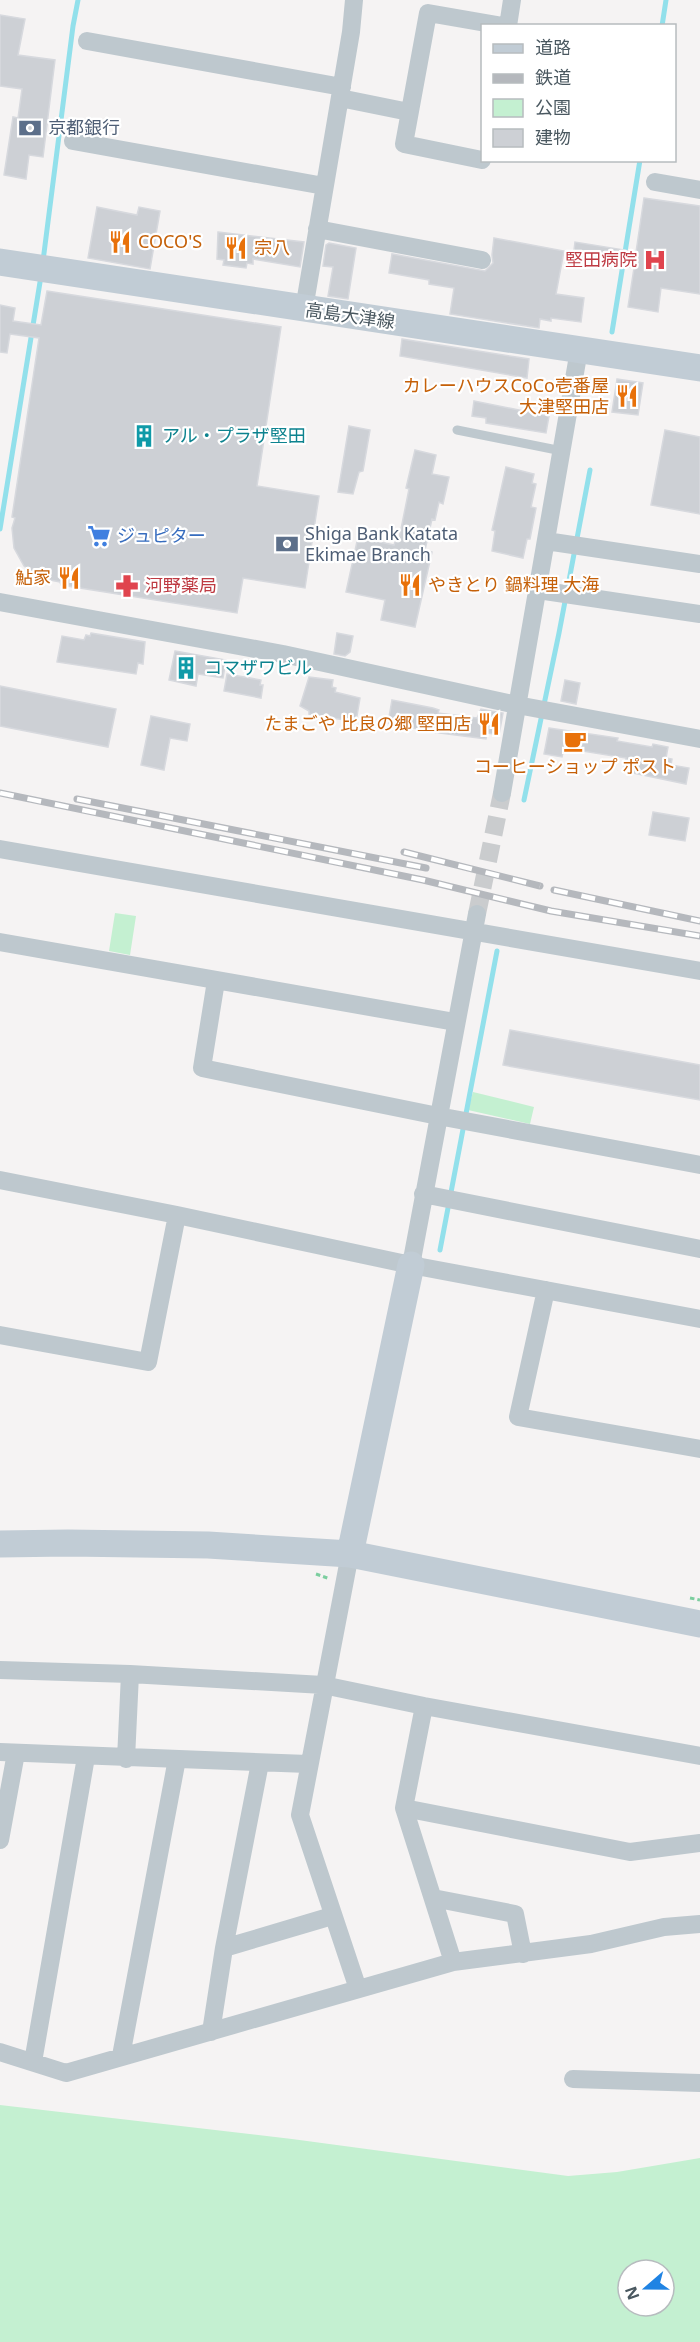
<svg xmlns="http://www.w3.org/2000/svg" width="700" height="2342" viewBox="0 0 700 2342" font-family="'Noto Sans','Noto Sans JP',sans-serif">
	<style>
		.green { fill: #c4f0d1; fill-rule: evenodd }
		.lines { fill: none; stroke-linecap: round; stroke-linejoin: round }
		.stream { stroke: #92e0eb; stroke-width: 5 }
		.building { fill: #cdd0d5; stroke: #d7d9de; stroke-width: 1.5 }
		.street-tunnel { stroke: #caccce; stroke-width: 18; stroke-dasharray: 18 9; stroke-linecap: butt }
		.path { stroke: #7cce9f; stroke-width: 3; stroke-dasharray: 4.5 3; stroke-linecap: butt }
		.lane { stroke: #bec8ce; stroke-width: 9 }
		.street { stroke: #bec8ce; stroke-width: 18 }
		.secondary { stroke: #c1ccd5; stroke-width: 27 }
		.rail-casing { stroke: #b5b8bd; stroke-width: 7 }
		.rail { stroke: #fff; stroke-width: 4.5; stroke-dasharray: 14; stroke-linecap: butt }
		.labels { text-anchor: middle; stroke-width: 4.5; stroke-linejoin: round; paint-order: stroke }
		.service-label { font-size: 18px; fill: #4e5e75; stroke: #fff; text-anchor: start }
		.food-label { font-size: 18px; fill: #c56008; stroke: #fff; text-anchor: start }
		.health-label { font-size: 18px; fill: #be3a42; stroke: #fff; text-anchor: end }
		.street-label { font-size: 18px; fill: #4a5860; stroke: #fff }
		.culture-label { font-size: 18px; fill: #0d838f; stroke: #fff; text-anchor: start }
		.shop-label { font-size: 18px; fill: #366cbe; stroke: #fff; text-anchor: start }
	</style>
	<rect width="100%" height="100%" fill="#f5f3f3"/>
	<path class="green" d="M 115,913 L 136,916 L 130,955 L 109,951 Z
		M 473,1092 L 534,1107 L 530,1124 L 468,1110 Z
		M 0,2105 L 292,2139 L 568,2176 L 617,2172 L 700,2158 L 700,2342 L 0,2342 ZM 628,2270 L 664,2270 L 664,2306 L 628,2306 Z"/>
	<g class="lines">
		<path class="stream" d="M 662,26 L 666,0
			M 43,261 L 73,26 L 78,0
			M 612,332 L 640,160
			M 0,529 L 41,276
			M 524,800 L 559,633 L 590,470
			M 440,1250 L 497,951"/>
	</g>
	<path class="building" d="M 0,15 L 25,19 L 18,55 L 55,60 L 43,157 L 29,155 L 26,179 L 4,175 L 13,117 L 18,118 L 22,89 L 0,86 Z
		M 644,198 L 700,206 L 700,294 L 661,288 L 658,312 L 628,307 L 634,268 L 573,258 L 575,242 L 636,252 Z
		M 97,207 L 137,215 L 139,207 L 160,211 L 150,269 L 88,258 Z
		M 218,232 L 304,242 L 300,267 L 253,259 L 253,264 L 247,263 L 246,268 L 223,265 L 224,260 L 217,259 Z
		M 494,238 L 564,251 L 556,294 L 584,298 L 581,322 L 551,318 L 551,321 L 540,319 L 539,328 L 450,314 L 454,288 L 429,284 L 429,280 L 389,273 L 392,254 L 485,271 L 493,263 L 492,255 Z
		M 329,243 L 356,248 L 348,299 L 328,296 L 333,267 L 323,266 L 326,245 Z
		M 47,291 L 281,327 L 257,486 L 319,496 L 305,588 L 243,578 L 237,613 L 61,585 L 60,582 L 40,578 L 24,566 L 14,548 L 12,528 L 15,518 L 12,517 L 39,338 L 10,334 L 7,353 L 0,352 L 0,305 L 15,308 L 13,321 L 41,325 Z
		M 402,339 L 529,359 L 527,378 L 400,356 Z
		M 617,379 L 643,383 L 638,415 L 612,412 Z
		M 474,401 L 549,416 L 546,433 L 486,423 L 486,418 L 472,416 Z
		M 349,426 L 370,430 L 363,471 L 359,472 L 353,494 L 338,492 Z
		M 665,430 L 700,437 L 700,514 L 651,505 Z
		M 415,450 L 436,455 L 432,474 L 449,477 L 443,504 L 439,502 L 435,520 L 432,519 L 425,550 L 432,552 L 415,627 L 381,620 L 385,600 L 346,592 L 358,537 L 394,545 L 396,539 L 399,539 L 409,489 L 406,488 Z
		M 506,467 L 534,474 L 532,483 L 536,484 L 531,507 L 536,508 L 530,539 L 527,539 L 523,558 L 492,551 L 495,531 L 492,530 Z
		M 91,633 L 145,642 L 143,664 L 138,663 L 136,674 L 57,662 L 62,636 L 84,640 L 86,635 L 90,636 Z
		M 337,633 L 353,636 L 350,652 L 345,656 L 334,654 Z
		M 175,651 L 226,660 L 223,678 L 198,674 L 196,686 L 169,680 Z
		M 227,674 L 261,680 L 260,685 L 263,685 L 261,698 L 224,691 Z
		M 309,677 L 333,680 L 332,687 L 336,688 L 335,692 L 360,698 L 356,722 L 309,714 L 309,711 L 300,706 Z
		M 565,680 L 580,683 L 576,704 L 561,701 Z
		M 0,686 L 116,709 L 108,747 L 0,726 Z
		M 392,700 L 433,708 L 439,710 L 438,713 L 477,718 L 481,709 L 503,713 L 499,735 L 487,733 L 486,739 L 432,732 L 388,723 Z
		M 151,716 L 190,724 L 187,741 L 170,738 L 164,770 L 141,765 Z
		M 549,728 L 618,738 L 617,741 L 652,747 L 653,744 L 668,747 L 666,758 L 672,759 L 671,765 L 689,768 L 686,784 L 623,771 L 626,758 L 564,748 L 562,757 L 544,754 Z
		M 653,812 L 689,818 L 685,841 L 649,835 Z
		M 510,1030 L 700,1065 L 700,1100 L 503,1065 Z"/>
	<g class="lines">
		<path class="street-tunnel" d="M 477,914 L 502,793"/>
		<path class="path" d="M 316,1574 L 330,1579
			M 690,1598 L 700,1600"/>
		<path class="lane" d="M 457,430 L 562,451"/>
		<path class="street" d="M 508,26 L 512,0
			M 87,41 L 342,87
			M 340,98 L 409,112
			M 73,141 L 324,186
			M 482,160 L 404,144 L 428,13 L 503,26
			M 655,182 L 700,190
			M 317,229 L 482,260
			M 304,309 L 351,32 L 354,0
			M 546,541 L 700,564
			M 538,590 L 700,614
			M 0,602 L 283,654 L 517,705 L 700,739
			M 502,793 L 579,350
			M 0,849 L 700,971
			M 0,942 L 455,1022
			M 216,981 L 202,1068 L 438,1116 L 700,1165
			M 0,1180 L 177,1215 L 411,1265 L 700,1319
			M 423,1194 L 700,1249
			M 411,1265 L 477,914
			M 546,1290 L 518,1417 L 700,1449
			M 0,1335 L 148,1362 L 177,1215
			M 350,1554 L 300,1815 L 358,1989
			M 0,1670 L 130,1674 L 323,1685 L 424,1706 L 700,1756
			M 424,1706 L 404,1808 L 453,1962
			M 0,1752 L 308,1764
			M 126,1759 L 130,1674
			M 404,1808 L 630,1852 L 700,1843
			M 0,1840 L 16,1753
			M 433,1898 L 515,1914 L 523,1954
			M 224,1948 L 332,1916
			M 211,2032 L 224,1948 L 260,1763
			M 0,2052 L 66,2073 L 453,1962 L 591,1944 L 664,1927 L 700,1924
			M 121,2056 L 177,1759
			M 33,2062 L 86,1757
			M 573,2079 L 700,2083"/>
		<path class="secondary" d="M 0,262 L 700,368
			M 0,1544 L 68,1543 L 208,1545 L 350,1554 L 700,1624
			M 350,1554 L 411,1265"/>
		<g class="rail-casing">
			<path id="rail" d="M 0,793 L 423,880 L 551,911 L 700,936
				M 77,799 L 426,868
				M 404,852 L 540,886
				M 554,890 L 700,921"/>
		</g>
		<use href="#rail" class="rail"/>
	</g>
	<defs>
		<g id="bank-bare" transform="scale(1.8)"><path d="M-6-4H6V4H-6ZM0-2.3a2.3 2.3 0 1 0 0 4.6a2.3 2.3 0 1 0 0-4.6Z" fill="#5c6f8a" stroke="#fff" stroke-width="2.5" paint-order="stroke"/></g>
		<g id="restaurant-bare" transform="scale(1.8)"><path d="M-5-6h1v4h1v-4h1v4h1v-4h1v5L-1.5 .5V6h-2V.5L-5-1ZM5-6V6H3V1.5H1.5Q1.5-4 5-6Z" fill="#e8710a" stroke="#fff" stroke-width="2.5" paint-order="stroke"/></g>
		<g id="hospital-bare" transform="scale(1.8)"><path d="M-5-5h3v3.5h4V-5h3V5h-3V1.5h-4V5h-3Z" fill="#e0444e" stroke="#fff" stroke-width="2.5" paint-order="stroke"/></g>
		<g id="building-bare" transform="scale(1.8)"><path d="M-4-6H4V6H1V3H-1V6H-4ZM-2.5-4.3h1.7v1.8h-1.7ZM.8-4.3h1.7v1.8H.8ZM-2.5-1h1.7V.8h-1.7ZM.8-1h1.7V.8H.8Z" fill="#0f9aa8" stroke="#fff" stroke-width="2.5" paint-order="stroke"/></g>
		<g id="supermarket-bare" transform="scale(1.8)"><path d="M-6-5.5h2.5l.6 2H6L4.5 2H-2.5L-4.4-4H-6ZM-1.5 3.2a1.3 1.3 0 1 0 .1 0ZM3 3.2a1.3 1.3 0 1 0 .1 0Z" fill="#3f7fe0" stroke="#fff" stroke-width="2.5" paint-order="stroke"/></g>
		<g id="pharmacy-bare" transform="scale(1.8)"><path d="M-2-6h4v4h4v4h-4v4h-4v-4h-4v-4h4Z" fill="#e0444e" stroke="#fff" stroke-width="2.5" paint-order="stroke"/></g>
		<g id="cafe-bare" transform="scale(1.8)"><path d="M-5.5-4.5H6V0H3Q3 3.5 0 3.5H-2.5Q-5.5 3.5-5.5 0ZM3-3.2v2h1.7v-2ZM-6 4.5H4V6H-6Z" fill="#e8710a" stroke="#fff" stroke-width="2.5" paint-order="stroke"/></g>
	</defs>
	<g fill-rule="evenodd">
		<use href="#bank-bare" x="30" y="128"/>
		<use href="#restaurant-bare" x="120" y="242"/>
		<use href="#restaurant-bare" x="236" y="248"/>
		<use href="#hospital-bare" x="655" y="260"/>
		<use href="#restaurant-bare" x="627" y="396"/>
		<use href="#building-bare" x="144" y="436"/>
		<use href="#supermarket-bare" x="99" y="536"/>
		<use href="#bank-bare" x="287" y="544"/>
		<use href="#restaurant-bare" x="69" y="578"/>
		<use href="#restaurant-bare" x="410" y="585"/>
		<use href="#pharmacy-bare" x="127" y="586"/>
		<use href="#building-bare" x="186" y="668"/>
		<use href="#restaurant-bare" x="489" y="724"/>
		<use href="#cafe-bare" x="575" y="741"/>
	</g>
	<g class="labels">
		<g class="service-label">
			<text x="48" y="134">京都銀行</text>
			<text x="305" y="540">Shiga Bank Katata<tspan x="305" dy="21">Ekimae Branch</tspan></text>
		</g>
		<g class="food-label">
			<text x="138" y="248">COCO'S</text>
			<text x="254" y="254">宗八</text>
			<text x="609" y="392" text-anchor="end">カレーハウスCoCo壱番屋<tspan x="609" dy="21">大津堅田店</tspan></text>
			<text x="51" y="584" text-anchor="end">鮎家</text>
			<text x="428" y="591">やきとり 鍋料理 大海</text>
			<text x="471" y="730" text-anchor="end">たまごや 比良の郷 堅田店</text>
			<text x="575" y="773" text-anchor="middle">コーヒーショップ ポスト</text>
		</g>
		<g class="health-label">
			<text x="637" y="266">堅田病院</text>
			<text x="145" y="592" text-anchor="start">河野薬局</text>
		</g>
		<g class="street-label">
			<text transform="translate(350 316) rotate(8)" y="6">高島大津線</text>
		</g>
		<g class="culture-label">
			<text x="162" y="442">アル・プラザ堅田</text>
			<text x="204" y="674">コマザワビル</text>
		</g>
		<g class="shop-label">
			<text x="117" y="542">ジュピター</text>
		</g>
	</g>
	<rect x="481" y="24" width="195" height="138" fill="#ffffff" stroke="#b7bcbf" stroke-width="1.5"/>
	<rect x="493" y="44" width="30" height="9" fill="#c1ccd5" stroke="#b7bcbf" stroke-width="1.5"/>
	<text x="535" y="54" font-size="18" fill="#4a5860">道路</text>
	<rect x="493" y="74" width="30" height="9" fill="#b5b8bd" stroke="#b7bcbf" stroke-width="1.5"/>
	<text x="535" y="84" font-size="18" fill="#4a5860">鉄道</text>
	<rect x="493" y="99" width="30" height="18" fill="#c4f0d1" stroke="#b7bcbf" stroke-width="1.5"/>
	<text x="535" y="114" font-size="18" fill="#4a5860">公園</text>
	<rect x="493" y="129" width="30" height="18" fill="#cdd0d5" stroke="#b7bcbf" stroke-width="1.5"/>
	<text x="535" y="144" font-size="18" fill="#4a5860">建物</text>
	<g transform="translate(646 2288) rotate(250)"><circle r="28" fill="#ffffff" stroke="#b7bcbf" stroke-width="1.5"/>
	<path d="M0-4.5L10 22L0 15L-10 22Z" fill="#1f83e3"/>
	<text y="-9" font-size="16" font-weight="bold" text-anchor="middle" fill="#4a5860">N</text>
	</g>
</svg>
